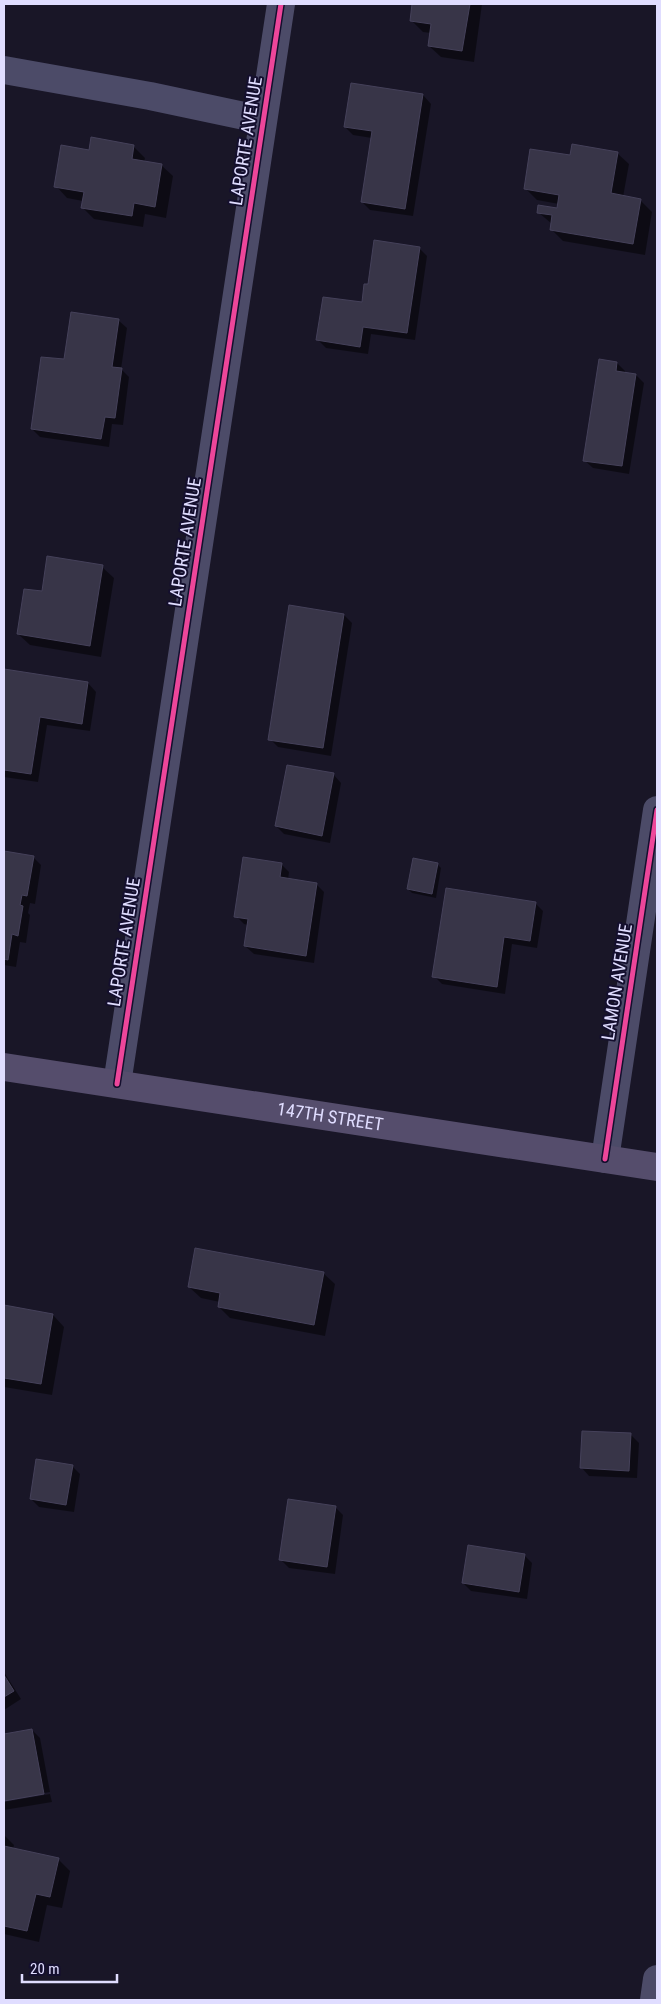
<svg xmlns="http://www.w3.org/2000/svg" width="661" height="2004" viewBox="0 0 661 2004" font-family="'Roboto Condensed',sans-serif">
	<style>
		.shadow { fill: #0007 }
		.building { fill: #383548; stroke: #45415a }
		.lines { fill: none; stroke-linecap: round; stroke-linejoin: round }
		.minor { stroke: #4c4b68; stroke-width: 28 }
		.major { stroke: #554d6c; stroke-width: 28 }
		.cycleway-casing { stroke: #140f2e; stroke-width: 8 }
		.cycleway { stroke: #ed469a; stroke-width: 5 }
		.labels { text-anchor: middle; stroke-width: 4; stroke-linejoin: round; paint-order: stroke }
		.street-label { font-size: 18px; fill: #e0ddff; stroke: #140f2e }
	</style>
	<rect width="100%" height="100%" fill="#191627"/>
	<path class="shadow" d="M 414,4 L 482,4 L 474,62 L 441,57 L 429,46 L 431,33 L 423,32 L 411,20 Z
		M 423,95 L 431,104 L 413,216 L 370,210 L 362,202 L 372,138 L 353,135 L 345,127 Z
		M 133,146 L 145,158 L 144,162 L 161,165 L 173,176 L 166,218 L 145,214 L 143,227 L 94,219 L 82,207 L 83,201 L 67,198 L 56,186 Z
		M 617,153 L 629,164 L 623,197 L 640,200 L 652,212 L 645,255 L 563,241 L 552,230 L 552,224 L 538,212 L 558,210 L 559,204 L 537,200 L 525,188 L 571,157 Z
		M 419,248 L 427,256 L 415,340 L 371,334 L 368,354 L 326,348 L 318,340 L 363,304 L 369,286 Z
		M 118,320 L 127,328 L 121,369 L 129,377 L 123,425 L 112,424 L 109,447 L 40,437 L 32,429 L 65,361 Z
		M 617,363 L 625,371 L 625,373 L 636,375 L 644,383 L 629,474 L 593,468 L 584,460 Z
		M 102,567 L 114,578 L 101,657 L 30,645 L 18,634 L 43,593 Z
		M 344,615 L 352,623 L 331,756 L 278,747 L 270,739 Z
		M 4,671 L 88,683 L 96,692 L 90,731 L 47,725 L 38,782 L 4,777 Z
		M 333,774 L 341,783 L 330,843 L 284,834 L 276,826 Z
		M 4,852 L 33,857 L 41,865 L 35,904 L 30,903 L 28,913 L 30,915 L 26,943 L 20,942 L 16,967 L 4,965 Z
		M 281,864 L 289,872 L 288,880 L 316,884 L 324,892 L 314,963 L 254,954 L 245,946 L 248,925 L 244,924 L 236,916 Z
		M 437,864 L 441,868 L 436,898 L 412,893 L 408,889 Z
		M 535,903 L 543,911 L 537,948 L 512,944 L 505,994 L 442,984 L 434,976 Z
		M 323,1273 L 335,1284 L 325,1336 L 230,1318 L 219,1307 L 220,1302 L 201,1298 L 189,1287 Z
		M 4,1306 L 53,1315 L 64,1327 L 52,1395 L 4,1387 Z
		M 631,1435 L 639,1443 L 637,1478 L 589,1476 L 581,1467 Z
		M 72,1466 L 80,1474 L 74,1512 L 39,1507 L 31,1499 Z
		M 335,1507 L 343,1515 L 335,1574 L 289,1568 L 281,1560 Z
		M 524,1555 L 532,1563 L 527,1599 L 471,1591 L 463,1583 Z
		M 4,1672 L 21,1699 L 4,1710 Z
		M 32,1730 L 40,1738 L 50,1792 L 4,1800 L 4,1735 Z
		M 50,1794 L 52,1802 L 4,1810 L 4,1802 Z
		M 4,1835 L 14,1845 L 13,1849 L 58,1859 L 70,1871 L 62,1908 L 47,1905 L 39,1942 L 4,1934 Z"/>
	<path class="building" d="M 412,4 L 470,4 L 462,51 L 428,46 L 431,24 L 410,21 Z
		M 351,83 L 423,94 L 405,209 L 361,202 L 372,131 L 344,127 Z
		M 91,137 L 134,145 L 132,159 L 162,164 L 155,207 L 134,203 L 132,216 L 81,208 L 84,192 L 54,187 L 61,145 L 89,150 Z
		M 572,144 L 618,152 L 611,193 L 641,199 L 633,244 L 550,230 L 552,215 L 537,213 L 538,205 L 557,208 L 559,195 L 524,189 L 530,149 L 570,155 Z
		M 374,240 L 420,247 L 407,333 L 363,327 L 360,347 L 316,340 L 323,297 L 362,302 L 364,284 L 368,284 Z
		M 71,312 L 119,319 L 112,367 L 122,368 L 115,418 L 105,417 L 101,439 L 31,429 L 41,357 L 64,359 Z
		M 599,359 L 617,362 L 616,371 L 636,374 L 622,466 L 583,461 Z
		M 47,556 L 103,565 L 90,646 L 17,634 L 24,589 L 42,591 Z
		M 289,605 L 344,614 L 323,748 L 268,740 Z
		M 4,669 L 88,682 L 82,724 L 40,717 L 31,774 L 4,770 Z
		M 287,765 L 334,773 L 322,836 L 275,826 Z
		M 4,851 L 34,856 L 27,896 L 22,895 L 20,905 L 23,906 L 18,936 L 12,934 L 8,960 L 4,959 Z
		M 243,857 L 282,863 L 280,877 L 317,883 L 306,956 L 244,946 L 248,919 L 234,917 Z
		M 413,858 L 438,863 L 432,894 L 407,889 Z
		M 446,888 L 536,902 L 530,941 L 504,937 L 497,987 L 432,977 Z
		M 195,1248 L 324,1272 L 314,1325 L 218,1307 L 220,1293 L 188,1287 Z
		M 4,1305 L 53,1314 L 41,1384 L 4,1378 Z
		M 582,1431 L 631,1433 L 629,1471 L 580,1468 Z
		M 36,1459 L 73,1465 L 66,1505 L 30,1499 Z
		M 288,1499 L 336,1506 L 327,1567 L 279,1560 Z
		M 468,1545 L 525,1554 L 519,1592 L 462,1583 Z
		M 4,1675 L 14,1691 L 4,1697 Z
		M 32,1729 L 44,1794 L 4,1801 L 4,1734 Z
		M 4,1846 L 59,1858 L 50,1897 L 36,1894 L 27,1931 L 4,1926 Z"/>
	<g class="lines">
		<path class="minor" d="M 4,70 L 150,96 L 263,120
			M 117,1084 L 281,4
			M 605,1159 L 657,810
			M 654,2000 L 657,1979"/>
		<path class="major" id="s1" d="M 4,1067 L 657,1167"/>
		<g class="cycleway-casing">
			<path id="cycleway" d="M 117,1084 L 281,4
				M 605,1159 L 657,810"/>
		</g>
		<use href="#cycleway" class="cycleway"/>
	</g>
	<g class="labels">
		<g class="street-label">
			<text transform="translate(246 141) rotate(-81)" y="6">LAPORTE AVENUE</text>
			<text transform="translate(185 542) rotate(-81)" y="6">LAPORTE AVENUE</text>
			<text transform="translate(124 942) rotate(-81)" y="6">LAPORTE AVENUE</text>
			<text transform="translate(617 982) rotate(-81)" y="6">LAMON AVENUE</text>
			<text dy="6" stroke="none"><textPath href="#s1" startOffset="330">147TH STREET</textPath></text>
		</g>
	</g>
	<rect width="661" height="2004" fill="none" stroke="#e0ddff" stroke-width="10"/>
	<path d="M22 1974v8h95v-8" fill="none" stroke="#e0ddff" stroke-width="2.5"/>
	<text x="30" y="1974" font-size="15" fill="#e0ddff" stroke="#140f2e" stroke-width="4" paint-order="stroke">20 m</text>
</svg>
